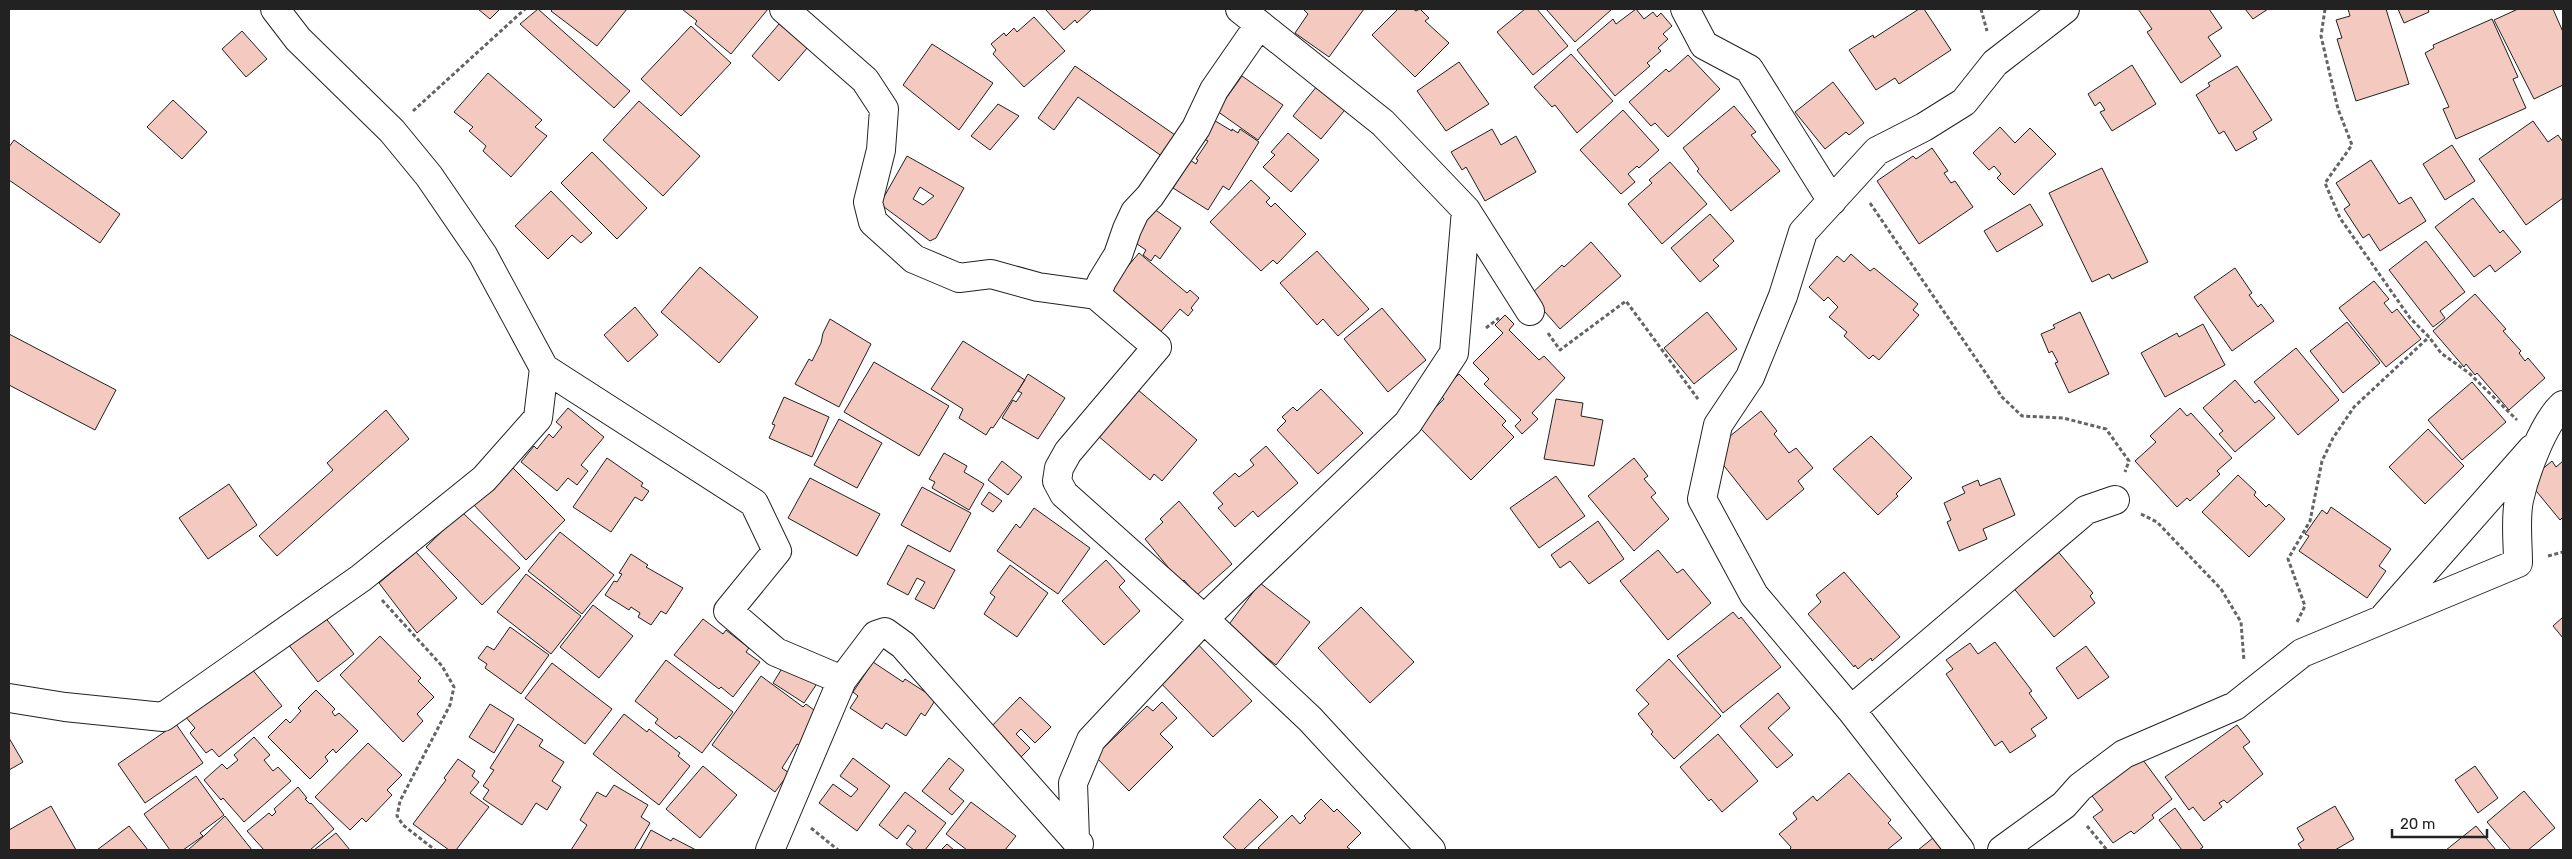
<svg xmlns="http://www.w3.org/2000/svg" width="2572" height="859" viewBox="0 0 2572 859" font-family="Rubik,sans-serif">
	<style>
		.building { fill: #f3c9c0; stroke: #222; fill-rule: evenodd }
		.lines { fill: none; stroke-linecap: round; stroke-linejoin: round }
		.street-casing { stroke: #222; stroke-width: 30 }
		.path { stroke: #646464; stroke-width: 3; stroke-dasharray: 4 2.5; stroke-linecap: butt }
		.street { stroke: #fff; stroke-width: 28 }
	</style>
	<rect width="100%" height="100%" fill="#fff"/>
	<path class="building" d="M 478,9 L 500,9 L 490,19 Z
		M 538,9 L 630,91 L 614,108 L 520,24 Z
		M 553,9 L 627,9 L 597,46 L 551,11 Z
		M 682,9 L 768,9 L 731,54 L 695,24 L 697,21 Z
		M 1045,9 L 1092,9 L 1077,23 L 1075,20 L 1064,30 Z
		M 1303,9 L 1364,9 L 1329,57 L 1295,33 L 1308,14 Z
		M 1398,9 L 1413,9 L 1416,11 L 1420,9 L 1429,18 L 1425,21 L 1449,43 L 1415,77 L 1372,35 Z
		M 1525,9 L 1537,9 L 1568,46 L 1533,75 L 1497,32 Z
		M 1546,9 L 1609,9 L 1611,10 L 1575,42 Z
		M 1636,9 L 1644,19 L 1653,12 L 1657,17 L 1661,13 L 1672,26 L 1663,34 L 1668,39 L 1658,48 L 1661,51 L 1647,63 L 1650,66 L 1615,96 L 1577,50 L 1613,19 L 1616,24 Z
		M 1919,9 L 1924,9 L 1951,50 L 1899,84 L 1895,78 L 1876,90 L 1849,50 L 1873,35 L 1874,38 Z
		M 2138,9 L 2209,9 L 2222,28 L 2208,37 L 2221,56 L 2181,83 L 2147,32 L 2152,29 Z
		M 2245,9 L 2268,9 L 2253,19 Z
		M 2348,9 L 2386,9 L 2409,84 L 2356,101 L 2337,39 L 2342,38 L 2336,20 L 2350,16 Z
		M 2398,9 L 2428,9 L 2429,12 L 2404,23 Z
		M 2518,9 L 2553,9 L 2563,32 L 2563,85 L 2534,99 L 2494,20 Z
		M 1034,17 L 1065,51 L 1024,87 L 993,54 L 996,50 L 991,44 L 1004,33 L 1006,36 L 1014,28 L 1017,32 Z
		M 2492,19 L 2518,77 L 2513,79 L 2526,108 L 2456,139 L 2443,109 L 2449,107 L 2425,53 L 2434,48 L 2433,45 Z
		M 779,24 L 808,47 L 779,81 L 752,56 Z
		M 691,26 L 731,63 L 681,116 L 641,79 Z
		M 242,31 L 267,59 L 246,77 L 222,49 Z
		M 932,44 L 993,83 L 959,130 L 903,85 Z
		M 1571,54 L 1613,101 L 1577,133 L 1555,105 L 1552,107 L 1534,87 Z
		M 1688,55 L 1720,89 L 1668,137 L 1655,123 L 1651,126 L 1629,102 L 1666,69 L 1669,72 Z
		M 1459,62 L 1489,104 L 1446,131 L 1417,91 Z
		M 2132,65 L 2156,104 L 2112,131 L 2100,112 L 2105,110 L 2100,102 L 2095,106 L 2088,94 Z
		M 1075,66 L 1178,137 L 1163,157 L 1078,97 L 1054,130 L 1038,118 Z
		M 2237,66 L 2272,120 L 2253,132 L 2257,139 L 2236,151 L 2224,131 L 2219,134 L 2196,95 L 2210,86 L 2208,83 Z
		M 488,73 L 542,120 L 535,127 L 547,136 L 511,177 L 483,151 L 486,146 L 469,131 L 473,127 L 454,112 Z
		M 1242,76 L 1283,105 L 1258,140 L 1217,111 Z
		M 1833,82 L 1864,123 L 1849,135 L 1846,132 L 1825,149 L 1795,112 Z
		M 1317,86 L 1349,105 L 1321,139 L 1293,116 Z
		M 173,100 L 207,132 L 182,159 L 147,127 Z
		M 639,101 L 700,156 L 663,196 L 603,140 Z
		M 998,104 L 1019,116 L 990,150 L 971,136 Z
		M 1734,106 L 1756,132 L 1751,135 L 1780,171 L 1731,211 L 1697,171 L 1699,169 L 1683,148 Z
		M 1623,110 L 1659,150 L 1639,168 L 1637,166 L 1628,174 L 1635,182 L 1621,194 L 1580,150 Z
		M 1212,119 L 1232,131 L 1232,129 L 1238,133 L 1240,129 L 1259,142 L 1229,190 L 1223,186 L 1208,210 L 1173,188 L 1190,160 L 1196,164 L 1198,160 L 1196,159 L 1208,141 L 1200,137 Z
		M 2533,121 L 2548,142 L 2558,135 L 2563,142 L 2563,198 L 2526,225 L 2479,159 Z
		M 2000,127 L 2015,143 L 2030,128 L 2056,154 L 2014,195 L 1997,178 L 2001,174 L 1994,166 L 1989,170 L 1973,153 Z
		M 1492,129 L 1501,145 L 1516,136 L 1536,172 L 1485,201 L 1466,167 L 1462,170 L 1451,152 Z
		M 1288,133 L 1319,160 L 1291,192 L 1263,167 L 1275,155 L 1271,152 Z
		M 14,140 L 120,214 L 100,243 L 9,180 L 9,147 Z
		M 2452,145 L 2475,181 L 2445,200 L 2423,164 Z
		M 1932,148 L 1948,171 L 1944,173 L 1951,183 L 1955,181 L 1973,207 L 1919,244 L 1877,181 L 1913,156 L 1916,159 Z
		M 592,152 L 647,208 L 617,239 L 561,183 Z
		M 907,156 L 964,188 L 936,238 L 930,241 L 880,204 ZM 920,187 L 934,196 L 923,205 L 913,199 Z
		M 2371,160 L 2399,204 L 2411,197 L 2426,221 L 2380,251 L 2369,234 L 2363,238 L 2344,209 L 2350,205 L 2336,183 Z
		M 1670,162 L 1707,204 L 1662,244 L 1628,204 L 1652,183 L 1649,180 Z
		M 2102,168 L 2148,262 L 2112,279 L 2109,274 L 2092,282 L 2049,193 Z
		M 1251,180 L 1270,198 L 1266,202 L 1271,207 L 1275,203 L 1306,234 L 1277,264 L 1273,260 L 1261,271 L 1210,222 Z
		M 551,191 L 592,233 L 581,243 L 572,235 L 548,259 L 515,226 Z
		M 2473,198 L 2500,233 L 2503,230 L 2521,252 L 2495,272 L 2490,265 L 2474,277 L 2435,227 Z
		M 2030,204 L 2043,225 L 1997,252 L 1984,231 Z
		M 1150,206 L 1181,228 L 1160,259 L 1155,255 L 1151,261 L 1143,255 L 1146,250 L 1128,238 Z
		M 1710,214 L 1734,241 L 1713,260 L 1719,266 L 1700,282 L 1671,248 Z
		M 2426,241 L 2465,292 L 2440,311 L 2445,318 L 2433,327 L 2389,270 Z
		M 1591,242 L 1621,276 L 1560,329 L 1530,295 L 1562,265 L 1564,267 Z
		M 1317,251 L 1369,309 L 1338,336 L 1323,319 L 1317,325 L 1280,283 Z
		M 1139,253 L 1187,293 L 1190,290 L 1199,298 L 1191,308 L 1193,310 L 1188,316 L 1180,309 L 1157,336 L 1106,292 Z
		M 1851,254 L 1870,271 L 1874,268 L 1918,304 L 1913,310 L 1919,315 L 1879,360 L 1873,355 L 1869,359 L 1844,336 L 1847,332 L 1829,317 L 1838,307 L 1828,297 L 1824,301 L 1809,287 L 1837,256 L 1844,262 Z
		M 700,267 L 758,317 L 719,363 L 661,312 Z
		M 2235,268 L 2252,293 L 2249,295 L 2258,307 L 2261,304 L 2274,321 L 2232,351 L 2194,297 Z
		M 2374,281 L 2389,299 L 2384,303 L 2392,313 L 2397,309 L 2421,339 L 2386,367 L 2339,308 Z
		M 2475,294 L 2506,329 L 2503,331 L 2521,351 L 2519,353 L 2525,361 L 2528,358 L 2545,378 L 2509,410 L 2477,373 L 2475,375 L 2466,364 L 2464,367 L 2433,331 Z
		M 635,307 L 658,335 L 628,362 L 604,335 Z
		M 1382,308 L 1426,360 L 1388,392 L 1344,339 Z
		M 1707,312 L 1737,349 L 1694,384 L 1664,348 Z
		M 2080,312 L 2109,374 L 2069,393 L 2055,363 L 2058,362 L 2052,351 L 2049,353 L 2041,334 L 2055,328 L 2053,325 Z
		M 1505,315 L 1514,324 L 1509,330 L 1539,360 L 1544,356 L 1565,378 L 1532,413 L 1538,419 L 1522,434 L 1515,426 L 1521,420 L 1484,384 L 1489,379 L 1473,363 L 1503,333 L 1495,325 Z
		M 830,319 L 871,344 L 839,407 L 795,384 L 809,359 L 812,361 L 821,343 L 823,333 Z
		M 2347,322 L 2380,363 L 2343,393 L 2310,351 Z
		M 2203,324 L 2225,365 L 2165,397 L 2141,353 L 2177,333 L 2179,337 Z
		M 9,334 L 116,390 L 95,430 L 9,385 Z
		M 963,341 L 1025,380 L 993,428 L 991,427 L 986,435 L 959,418 L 963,409 L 931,389 Z
		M 2296,348 L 2339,400 L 2298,435 L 2254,382 Z
		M 874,362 L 949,406 L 919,456 L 844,412 Z
		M 1028,374 L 1065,398 L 1038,439 L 1002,418 L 1013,400 L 1016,402 L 1022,393 L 1018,391 Z
		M 1459,374 L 1506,421 L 1502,425 L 1514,437 L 1471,480 L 1417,425 L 1444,399 L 1439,394 Z
		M 2235,380 L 2255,403 L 2259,400 L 2275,418 L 2235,452 L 2219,434 L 2223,431 L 2203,408 Z
		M 2472,382 L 2506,422 L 2462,460 L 2428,420 Z
		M 1131,384 L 1197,440 L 1162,481 L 1154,474 L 1150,480 L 1091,430 Z
		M 1321,389 L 1363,433 L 1318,474 L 1277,430 L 1286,421 L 1282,417 L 1293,407 L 1297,411 Z
		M 784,397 L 829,417 L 812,457 L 769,438 L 775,425 L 772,424 Z
		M 1556,399 L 1583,403 L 1581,416 L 1603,420 L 1594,466 L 1544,459 Z
		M 568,408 L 604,437 L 581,465 L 588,471 L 577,485 L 568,478 L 557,491 L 521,462 L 534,446 L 537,449 L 549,434 L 553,438 L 562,427 L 556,422 Z
		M 2180,408 L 2187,416 L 2191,413 L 2232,458 L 2217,471 L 2220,474 L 2190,501 L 2187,498 L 2177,507 L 2135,461 L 2156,442 L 2150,436 Z
		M 386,410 L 409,439 L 277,556 L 259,536 L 333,470 L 327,463 Z
		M 1761,411 L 1777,431 L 1774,434 L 1789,453 L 1796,448 L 1813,468 L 1798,481 L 1804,489 L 1767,520 L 1717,457 L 1719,445 Z
		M 839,419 L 882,443 L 857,488 L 814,465 Z
		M 2428,429 L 2464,466 L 2425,504 L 2389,467 Z
		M 1871,436 L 1912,478 L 1896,494 L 1898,496 L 1878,515 L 1833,469 Z
		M 1266,446 L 1298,483 L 1258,517 L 1253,511 L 1235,527 L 1218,508 L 1223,504 L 1213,493 L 1235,473 L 1239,477 L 1254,465 L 1250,460 Z
		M 944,453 L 967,466 L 964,472 L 984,484 L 969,510 L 932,488 L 935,482 L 929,479 Z
		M 607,458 L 643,483 L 641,486 L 649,491 L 642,501 L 635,497 L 611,532 L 573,507 Z
		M 1634,458 L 1648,476 L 1644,479 L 1656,493 L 1651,497 L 1669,519 L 1634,551 L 1588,496 Z
		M 1002,461 L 1022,477 L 1008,495 L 988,480 Z
		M 2552,461 L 2556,467 L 2563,461 L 2563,517 L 2560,520 L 2528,481 Z
		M 511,466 L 565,520 L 526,560 L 472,503 Z
		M 2238,475 L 2256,492 L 2254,495 L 2266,507 L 2269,504 L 2285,519 L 2249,557 L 2202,512 Z
		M 1556,476 L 1585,516 L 1539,548 L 1510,508 Z
		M 810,478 L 880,514 L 857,556 L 788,518 Z
		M 2000,478 L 2015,515 L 1983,529 L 1987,539 L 1959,551 L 1947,522 L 1951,520 L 1944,503 L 1965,493 L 1962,487 L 1978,480 L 1980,486 Z
		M 229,484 L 257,525 L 208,559 L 179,518 Z
		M 922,487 L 971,513 L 950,552 L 901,525 Z
		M 989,492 L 1002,501 L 993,512 L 981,504 Z
		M 1179,501 L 1232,564 L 1197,595 L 1184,580 L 1181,583 L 1145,539 L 1163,522 L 1160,519 Z
		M 2331,507 L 2391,549 L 2379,566 L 2386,571 L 2367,598 L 2299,551 L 2309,536 L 2305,534 L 2322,510 L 2327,514 Z
		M 1034,508 L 1090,548 L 1058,594 L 997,551 L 1016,524 L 1020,528 Z
		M 462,512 L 520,568 L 482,605 L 426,547 Z
		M 1598,521 L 1624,559 L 1589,584 L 1570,561 L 1560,568 L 1551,555 Z
		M 560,532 L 614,575 L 582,614 L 528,571 Z
		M 908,545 L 955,570 L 934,609 L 915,599 L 925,582 L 917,578 L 908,595 L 887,584 Z
		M 2055,548 L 2093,593 L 2090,596 L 2095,603 L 2054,637 L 2011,585 Z
		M 1658,550 L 1677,573 L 1683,569 L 1711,603 L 1668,640 L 1620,581 Z
		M 416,552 L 457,598 L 417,633 L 379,583 Z
		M 631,554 L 648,565 L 646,567 L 683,588 L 666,614 L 661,611 L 651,625 L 638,617 L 640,613 L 631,607 L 629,610 L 605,595 L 614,581 L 617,582 L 622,574 L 619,573 Z
		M 1106,560 L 1125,581 L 1119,587 L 1140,611 L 1104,645 L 1062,601 Z
		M 1010,565 L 1048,593 L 1017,637 L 984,614 L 995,597 L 990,593 Z
		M 1844,572 L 1900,637 L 1872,661 L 1871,658 L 1858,669 L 1855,665 L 1854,667 L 1808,614 L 1821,602 L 1816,595 Z
		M 526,574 L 581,616 L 551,654 L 497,612 Z
		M 1260,583 L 1310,622 L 1276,665 L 1227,627 Z
		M 593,605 L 633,636 L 599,678 L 560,647 Z
		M 1361,607 L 1414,662 L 1370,703 L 1318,648 Z
		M 320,611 L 354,654 L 318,682 L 284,639 Z
		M 1733,612 L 1739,619 L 1741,617 L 1781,667 L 1723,713 L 1677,656 Z
		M 2563,617 L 2563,638 L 2553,626 Z
		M 703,619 L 723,634 L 726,630 L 749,648 L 746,652 L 760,662 L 733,697 L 721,687 L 719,689 L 674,655 Z
		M 510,627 L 549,655 L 521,694 L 485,668 L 487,664 L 478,658 L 487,646 L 494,650 Z
		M 380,636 L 421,678 L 418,681 L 434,697 L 417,714 L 423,721 L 403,742 L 340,675 Z
		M 1192,638 L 1252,701 L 1213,737 L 1154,676 Z
		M 1995,642 L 2032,691 L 2029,693 L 2047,718 L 2031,729 L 2036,736 L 2010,753 L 2002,741 L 1995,746 L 1946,674 L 1953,669 L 1946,660 L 1970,643 L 1978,654 Z
		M 2086,646 L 2109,677 L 2078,699 L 2056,668 Z
		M 1669,659 L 1721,716 L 1674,759 L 1651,734 L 1653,732 L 1638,714 L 1649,704 L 1636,690 Z
		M 666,660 L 733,712 L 702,753 L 679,736 L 676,739 L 655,723 L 658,719 L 635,701 Z
		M 786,662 L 818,682 L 804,703 L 773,683 Z
		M 873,662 L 903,682 L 905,679 L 936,699 L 925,716 L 921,713 L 906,736 L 886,723 L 882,729 L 850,708 L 858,696 L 853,692 Z
		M 247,663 L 282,706 L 219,757 L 212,749 L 206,753 L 190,733 L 195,728 L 184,715 Z
		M 552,663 L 612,709 L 585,744 L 525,698 Z
		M 761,676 L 803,707 L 806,704 L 818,713 L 802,747 L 797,744 L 782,768 L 789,773 L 775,792 L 712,745 Z
		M 316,690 L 335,709 L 332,712 L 335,716 L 339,713 L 358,731 L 336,753 L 333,749 L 325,757 L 328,761 L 310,779 L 268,737 L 286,719 L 290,723 L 301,711 L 298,708 Z
		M 1778,693 L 1790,708 L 1768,728 L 1793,755 L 1777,768 L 1740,726 Z
		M 1020,697 L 1051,727 L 1035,743 L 1021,729 L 1016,734 L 1030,748 L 1015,763 L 985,733 Z
		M 1162,702 L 1177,718 L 1160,734 L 1173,747 L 1129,791 L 1095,756 L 1147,706 L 1153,711 Z
		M 490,704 L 514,719 L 494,753 L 469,737 Z
		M 624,714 L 647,732 L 649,729 L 680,753 L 678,756 L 690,766 L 659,805 L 593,754 Z
		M 176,724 L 203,763 L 145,803 L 118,764 Z
		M 518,724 L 543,740 L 539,746 L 564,762 L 552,781 L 561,787 L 547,810 L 536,803 L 522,825 L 483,799 L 489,790 L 483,786 L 494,770 L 490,768 Z
		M 2237,725 L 2250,742 L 2243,747 L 2263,774 L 2227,803 L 2224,800 L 2219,803 L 2222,807 L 2204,821 L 2193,807 L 2189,810 L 2165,777 Z
		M 1718,734 L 1758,781 L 1722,812 L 1711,799 L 1709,801 L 1680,767 Z
		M 254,737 L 270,755 L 264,760 L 273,771 L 278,767 L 291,781 L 244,822 L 223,798 L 221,800 L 204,780 L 222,764 L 227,769 L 238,760 L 234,755 Z
		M 9,738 L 23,762 L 9,770 Z
		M 368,743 L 402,775 L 387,790 L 392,795 L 366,822 L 362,818 L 350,830 L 315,797 Z
		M 2140,756 L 2172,799 L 2152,815 L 2154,818 L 2134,834 L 2131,831 L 2113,843 L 2093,817 L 2103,810 L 2085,787 Z
		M 853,758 L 890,786 L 857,831 L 819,803 L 833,784 L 851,797 L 858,789 L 840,776 Z
		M 949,758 L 964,770 L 949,789 L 964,801 L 952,815 L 922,791 Z
		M 458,759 L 475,771 L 472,776 L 479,782 L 470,793 L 489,807 L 456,850 L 449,850 L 413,824 L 446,780 L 444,778 Z
		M 703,766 L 737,795 L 700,838 L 666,809 Z
		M 2475,766 L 2498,798 L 2478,813 L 2455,780 Z
		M 1849,773 L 1891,820 L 1888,823 L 1902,838 L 1887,850 L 1790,850 L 1791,847 L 1779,834 L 1797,819 L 1793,813 L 1813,796 L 1817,801 Z
		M 196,776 L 224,815 L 200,833 L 203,836 L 183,850 L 170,850 L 144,814 Z
		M 614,785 L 648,805 L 641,817 L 650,823 L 634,850 L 571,850 L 587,825 L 580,820 L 597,792 L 606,797 Z
		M 298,787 L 307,798 L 305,799 L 310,804 L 311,803 L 334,829 L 310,850 L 264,850 L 247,831 L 269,813 L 272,816 L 276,812 L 274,809 Z
		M 2524,791 L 2555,828 L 2528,850 L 2511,850 L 2487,822 Z
		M 905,792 L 946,823 L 925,850 L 914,850 L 906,844 L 916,831 L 908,825 L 897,839 L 879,825 Z
		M 1260,799 L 1278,817 L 1243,850 L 1237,850 L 1223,837 Z
		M 1321,799 L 1334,812 L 1337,809 L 1361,833 L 1347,847 L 1351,850 L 1261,850 L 1258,848 L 1292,815 L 1300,824 L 1306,818 L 1304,816 Z
		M 971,802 L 1016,836 L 1005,850 L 967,850 L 946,834 Z
		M 51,806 L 76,850 L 9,850 L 9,830 Z
		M 2335,806 L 2354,839 L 2335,850 L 2302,850 L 2298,844 L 2304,840 L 2297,828 Z
		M 2175,808 L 2203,847 L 2199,850 L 2182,850 L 2159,820 Z
		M 225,816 L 252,850 L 188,850 L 205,835 Z
		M 129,826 L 148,850 L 97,850 Z
		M 2476,826 L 2496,850 L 2446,850 Z
		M 651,830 L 671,841 L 673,838 L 696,850 L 640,850 Z
		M 336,833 L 350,850 L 314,850 Z
		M 1933,838 L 1944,850 L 1918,850 Z
		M 947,844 L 954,850 L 941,850 Z"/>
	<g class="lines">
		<g class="street-casing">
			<path id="street" d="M 784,9 L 865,80 L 884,109 L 881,150 L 868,202 L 873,222 L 914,259 L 959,278 L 991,274 L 1038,287 L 1096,295
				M 1240,9 L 1383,123 L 1466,210 L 1530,311
				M 1685,9 L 1704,45 L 1749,69 L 1832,201
				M 1259,25 L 1214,90 L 1196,128 L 1150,196 L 1135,212 L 1127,229 L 1118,255 L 1102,281 L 1096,295 L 1157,347 L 1068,452 L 1059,468 L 1057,481 L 1064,494 L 1204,619 L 1310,719 L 1431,850
				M 544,368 L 754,503 L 777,551 L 728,611 L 776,652 L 842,680 L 770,850
				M 2385,616 L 2532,449
				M 842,680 L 876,635 L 885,632 L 903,645 L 1079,844
				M 9,698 L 65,707 L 163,717 L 361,578 L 484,479 L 538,418 L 544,368 L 483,255 L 429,176 L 392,131 L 298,39 L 275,9
				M 1851,710 L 2086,510 L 2115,500
				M 1075,839 L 1073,783 L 1091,740 L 1204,619 L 1408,423 L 1454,353 L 1466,210
				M 1960,850 L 1851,710 L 1754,595 L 1702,499 L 1718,425 L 1750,377 L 1783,296 L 1803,232 L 1877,151 L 1924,127 L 1964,102 L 1995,63 L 2065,9
				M 2002,850 L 2064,805 L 2080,787 L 2124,754 L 2235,706 L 2302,653 L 2518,563 C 2518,543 2515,519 2519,500 C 2525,473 2543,423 2563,405"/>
		</g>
		<path class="path" d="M 1981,9 L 1987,31
			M 2325,9 L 2321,36 L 2338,109 L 2352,145 L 2325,183 L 2340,218 L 2410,318 L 2429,337 L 2441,353 L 2469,373 L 2517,420
			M 413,111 L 525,9
			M 1870,203 L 2002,397 L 2022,416 L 2063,418 L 2106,429 L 2129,461 L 2125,472
			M 1486,328 L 1499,318
			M 1548,333 L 1560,350 L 1626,301 L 1698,399
			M 2141,514 L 2157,522 L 2221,589 L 2241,622 L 2244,661
			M 2548,556 L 2563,552
			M 382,600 L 442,666 L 454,687 L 450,705 L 400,801 L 397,816 L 403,825 L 435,850
			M 2297,622 L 2305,606 L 2288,559 L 2310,521 L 2322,461 L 2333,438 L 2354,407 L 2429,337
			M 2087,826 L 2107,850
			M 811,828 L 838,850"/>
		<use href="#street" class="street"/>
	</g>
	<rect width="2572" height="859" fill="none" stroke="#222222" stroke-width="20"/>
	<path d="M2392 829v8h95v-8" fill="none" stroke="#222222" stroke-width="2.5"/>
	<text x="2400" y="829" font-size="15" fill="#222222" stroke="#ffffff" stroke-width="4" paint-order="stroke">20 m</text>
</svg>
